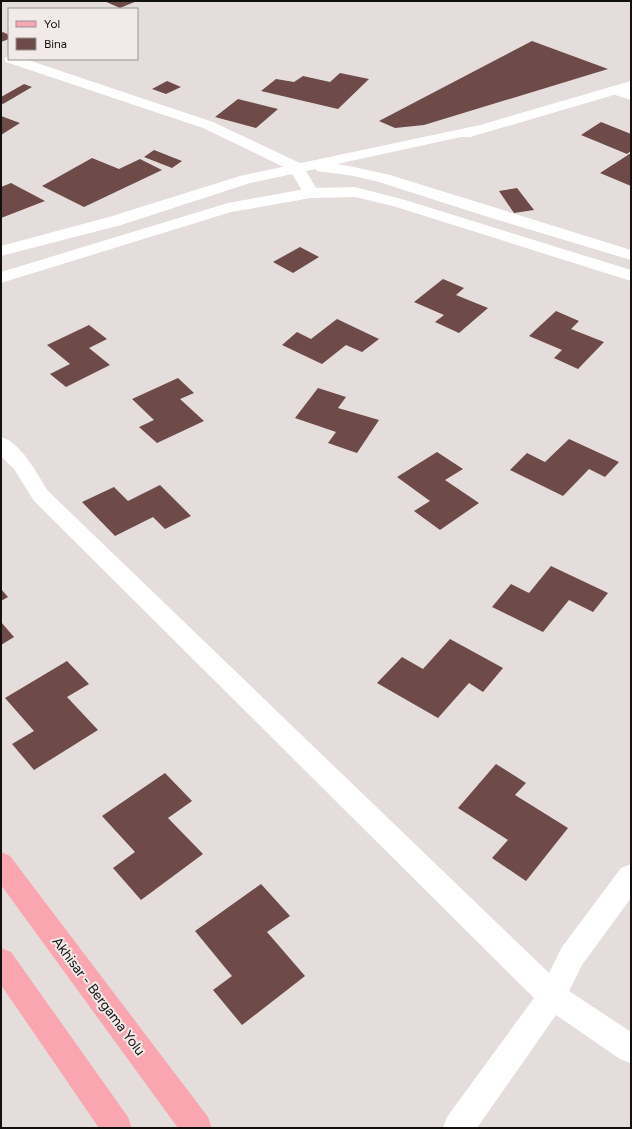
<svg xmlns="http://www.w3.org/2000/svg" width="632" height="1129" viewBox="0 0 632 1129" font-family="Figtree,sans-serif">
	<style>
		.building { fill: #6e4a48 }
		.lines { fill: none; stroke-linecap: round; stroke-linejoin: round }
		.street { fill: #fff; fill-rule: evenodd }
		.secondary { fill: #fff; fill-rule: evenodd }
		.primary { fill: #faa6b0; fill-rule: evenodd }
		.labels { text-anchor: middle; stroke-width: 4; stroke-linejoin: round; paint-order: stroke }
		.near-street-label { font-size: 14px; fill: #131110; stroke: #f1eae8 }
	</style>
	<rect width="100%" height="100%" fill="#e4dddb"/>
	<path class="building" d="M 104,1 L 137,1 L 120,8 Z
		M 3,32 L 9,35 L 9,39 L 1,42 L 1,33 Z
		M 532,41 L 608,69 L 424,125 L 395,128 L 379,121 Z
		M 340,73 L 369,79 L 338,109 L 261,91 L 276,79 L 294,82 L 303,76 L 330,82 Z
		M 167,81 L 181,87 L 166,94 L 152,89 Z
		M 24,84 L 32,87 L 3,104 L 1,103 L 1,97 Z
		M 238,99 L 278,109 L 256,128 L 215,117 Z
		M 1,116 L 20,123 L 1,135 Z
		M 601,122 L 631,134 L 631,151 L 627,154 L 581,135 Z
		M 154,150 L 182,161 L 172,168 L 144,157 Z
		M 631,153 L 631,186 L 600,173 Z
		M 92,158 L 119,169 L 140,159 L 162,170 L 84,207 L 42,186 Z
		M 11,183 L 45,201 L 1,218 L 1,187 Z
		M 517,188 L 534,210 L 514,213 L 499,191 Z
		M 300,247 L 319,257 L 293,273 L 273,262 Z
		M 443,279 L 464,288 L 456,295 L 488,308 L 459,333 L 435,322 L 444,315 L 414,302 Z
		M 556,311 L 579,321 L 571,329 L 604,342 L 578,369 L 554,358 L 562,350 L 529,336 Z
		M 337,319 L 379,339 L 362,352 L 346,345 L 322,364 L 282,345 L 297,332 L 311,339 Z
		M 89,325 L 107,339 L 89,348 L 110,365 L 66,387 L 50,374 L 70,364 L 47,345 Z
		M 178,378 L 194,393 L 180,399 L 204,421 L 157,443 L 139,427 L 154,420 L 132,399 Z
		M 318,388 L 346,397 L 338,408 L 379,420 L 357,453 L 328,443 L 336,432 L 295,418 Z
		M 569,439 L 619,462 L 605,477 L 589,469 L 563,496 L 510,470 L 527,453 L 545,462 Z
		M 437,452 L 463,469 L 445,480 L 479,503 L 440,530 L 414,511 L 430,501 L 397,477 Z
		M 160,485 L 191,516 L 165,529 L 153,517 L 115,536 L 82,502 L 114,487 L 128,501 Z
		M 551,566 L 608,593 L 593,612 L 569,600 L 543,632 L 492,607 L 511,584 L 529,593 Z
		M 1,589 L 8,597 L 1,601 Z
		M 1,622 L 14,637 L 1,645 Z
		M 450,639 L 503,668 L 483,692 L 469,683 L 438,718 L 377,683 L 402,657 L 423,669 Z
		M 67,661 L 89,684 L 67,697 L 98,730 L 34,770 L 12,744 L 34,731 L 5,698 Z
		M 496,764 L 526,783 L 515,795 L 568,828 L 526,881 L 492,858 L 508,840 L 458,808 Z
		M 165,773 L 192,801 L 168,818 L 203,854 L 141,900 L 113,868 L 135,852 L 102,816 Z
		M 261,884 L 290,916 L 267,932 L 305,976 L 242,1025 L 213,990 L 232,976 L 195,931 Z"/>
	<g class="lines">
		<path class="street" d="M 9,55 L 9,59 L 25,59 L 213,122 L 302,164 L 319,193 L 317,196 L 311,198 L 305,196 L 290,170 L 203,128 L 6,62 L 4,59 Z
			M 614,86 L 631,91 L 631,100 L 609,93 L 607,90 L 609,87 Z
			M 1,437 C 22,443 37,474 48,491 L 549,973 L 562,947 L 621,868 L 631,864 L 631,898 L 582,965 L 569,991 L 631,1032 L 631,1063 L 620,1059 L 556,1015 L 477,1128 L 443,1128 L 447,1117 L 534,998 L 34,501 L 14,469 L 1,456 Z"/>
		<path class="secondary" d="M 631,81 L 631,90 L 470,137 L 461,137 L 337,164 L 354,167 L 390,175 L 631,250 L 631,260 L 485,216 L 379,182 L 354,176 L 317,171 L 316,169 L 250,183 L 121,225 L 1,256 L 1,246 L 109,217 L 240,176 L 480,125 Z
			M 355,187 L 405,200 L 631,270 L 631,281 L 393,206 L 355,197 L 311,198 L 231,212 L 1,283 L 1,272 L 228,203 L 311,188 Z"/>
		<path class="primary" d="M 1,852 L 10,856 L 208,1117 L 212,1128 L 178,1128 L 1,885 Z
			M 1,948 L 11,952 L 128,1117 L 132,1128 L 99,1128 L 1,985 Z"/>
	</g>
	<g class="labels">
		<g class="near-street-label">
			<text transform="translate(99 996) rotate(53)" y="5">Akhisar - Bergama Yolu</text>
		</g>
	</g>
	<rect width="632" height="1129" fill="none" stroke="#131110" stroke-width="4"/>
	<rect x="8" y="8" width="130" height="52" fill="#f1eae8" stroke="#989392"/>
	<rect x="16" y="21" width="20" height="6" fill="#faa6b0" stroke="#989392"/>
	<text x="44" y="28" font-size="12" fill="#131110">Yol</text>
	<rect x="16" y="38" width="20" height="12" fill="#6e4a48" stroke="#989392"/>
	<text x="44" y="48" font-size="12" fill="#131110">Bina</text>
</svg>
